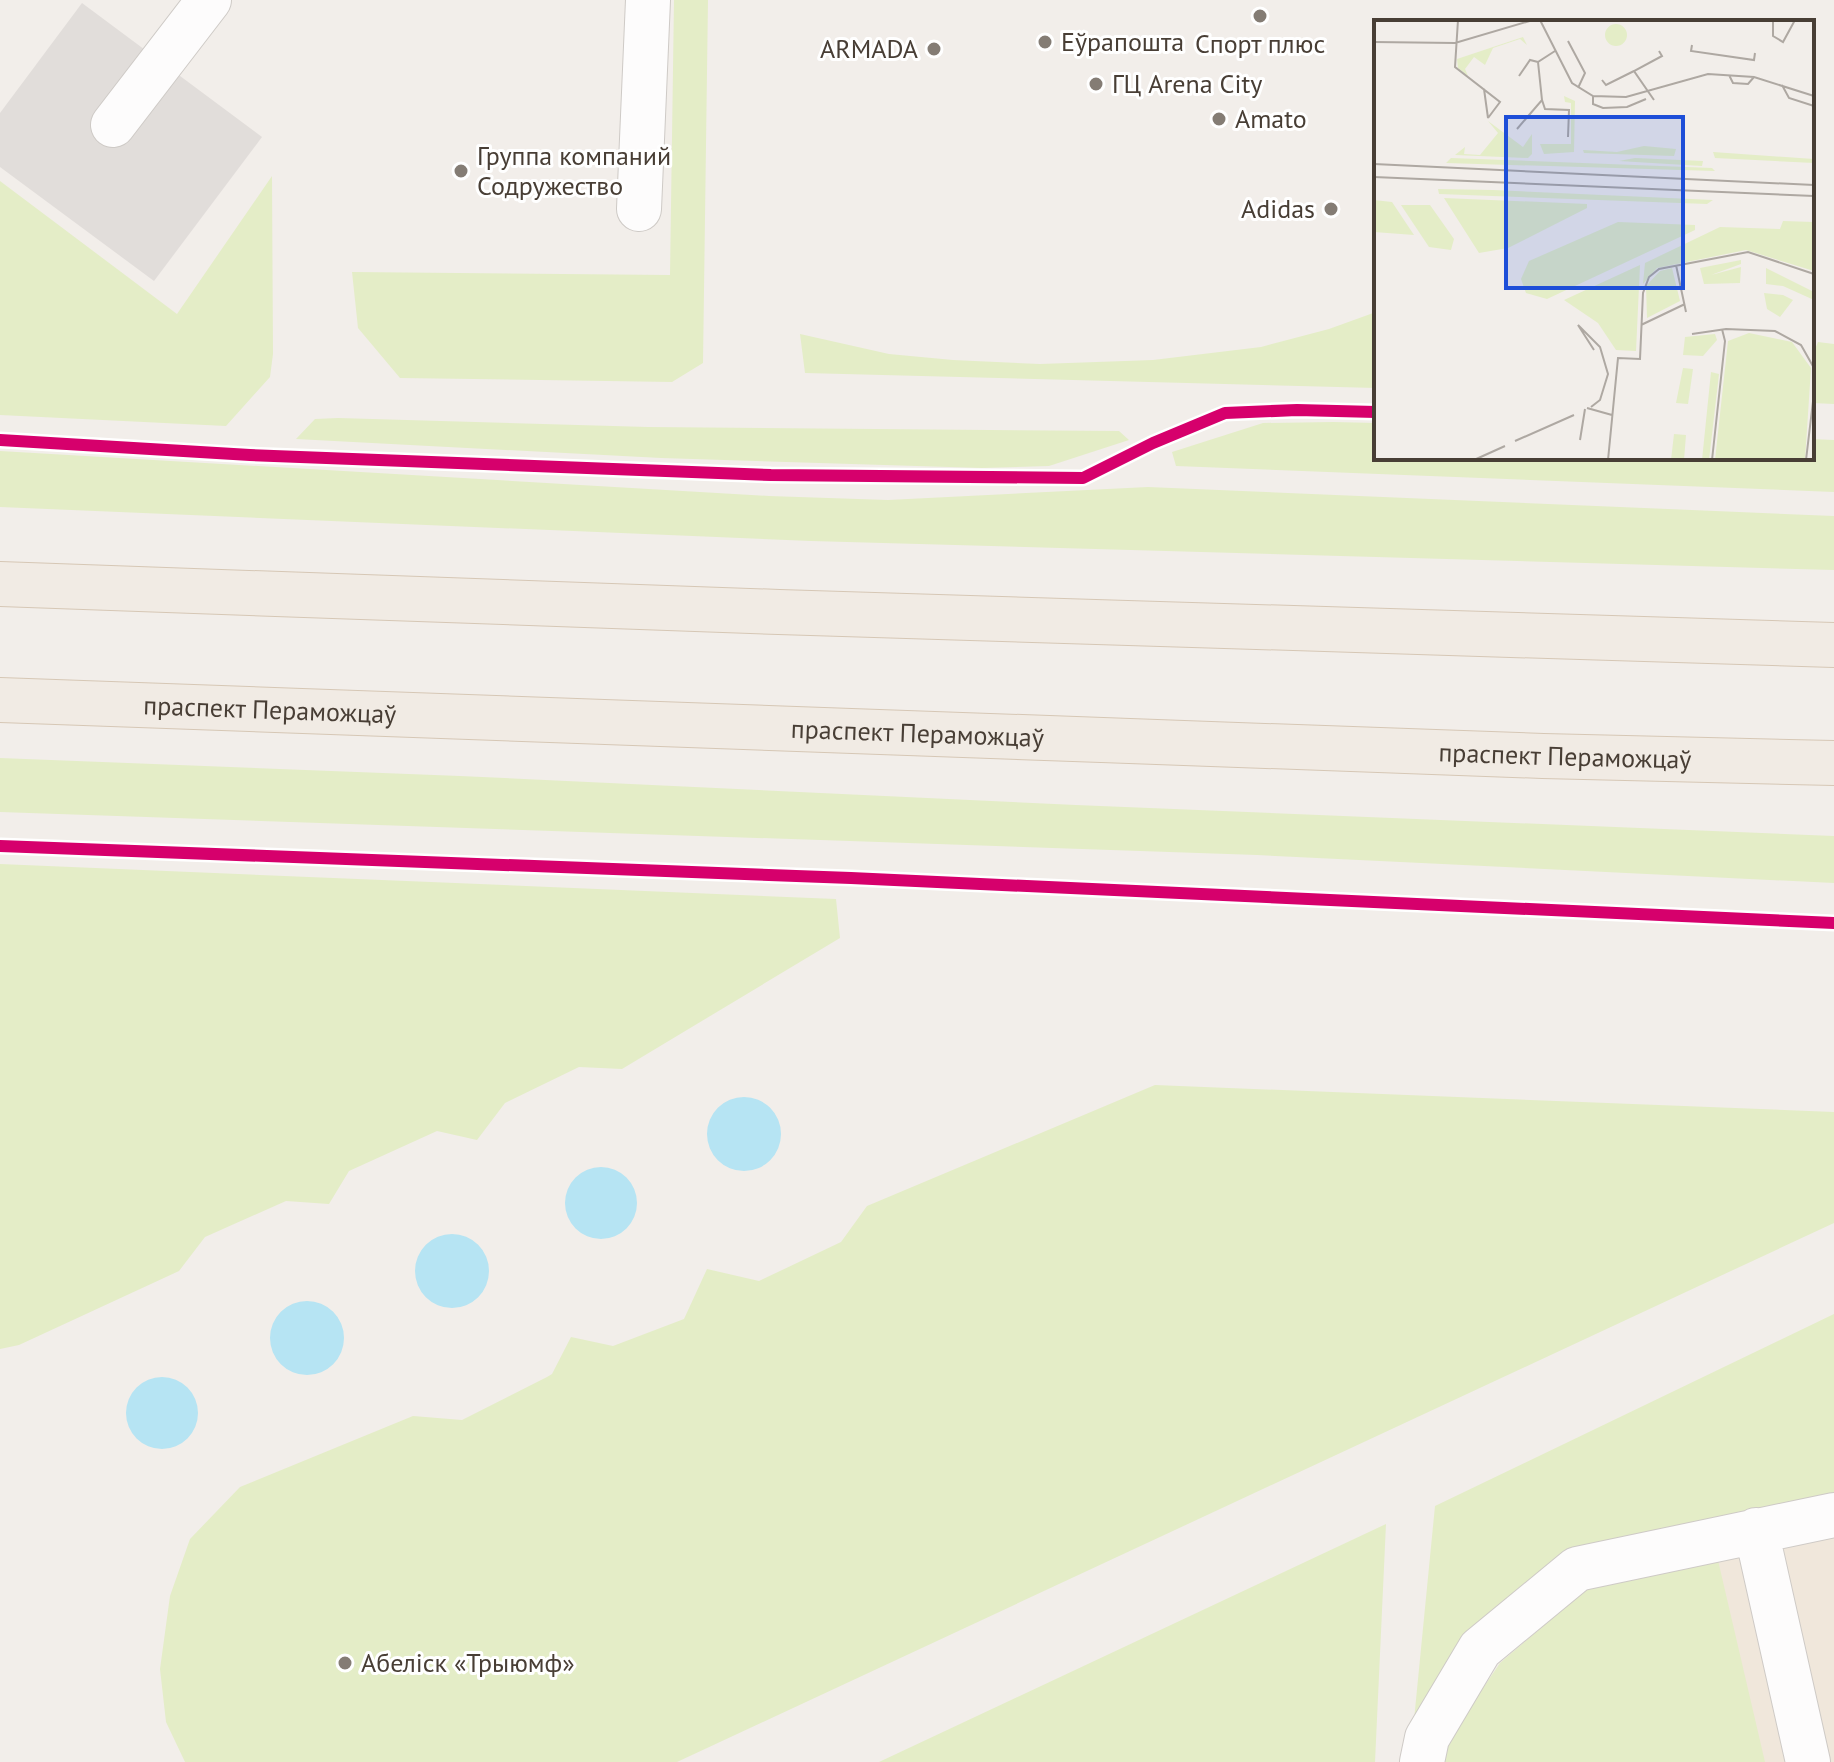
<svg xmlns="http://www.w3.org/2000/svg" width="1834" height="1762" viewBox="0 0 1834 1762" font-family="'PT Sans',sans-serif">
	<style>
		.education { fill: #f0e7db }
		.green { fill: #e4edc7 }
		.parking { fill: #e1ddda }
		.water { fill: #b6e4f3 }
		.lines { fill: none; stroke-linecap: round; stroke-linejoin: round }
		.minor-casing { stroke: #cecac6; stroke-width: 46 }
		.major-casing { stroke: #d6c7b5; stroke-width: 46 }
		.minor { stroke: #fdfcfc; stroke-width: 44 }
		.major { stroke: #f1ebe4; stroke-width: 44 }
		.cycleway-casing { stroke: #fff; stroke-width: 17 }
		.cycleway { stroke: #d6006c; stroke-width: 12 }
		.poi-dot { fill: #847c74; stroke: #fff; stroke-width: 3 }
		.labels { text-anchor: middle; stroke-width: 6; stroke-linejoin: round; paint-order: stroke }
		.poi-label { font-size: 26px; fill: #483e35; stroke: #fff; text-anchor: start }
		.street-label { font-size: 26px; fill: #483e35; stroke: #fff }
		.inset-road { fill: none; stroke: #aea8a2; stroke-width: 2 }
		.view { fill: #1d4ed8; fill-opacity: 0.15; stroke: #1d4ed8; stroke-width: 4 }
		.inset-edge { fill: none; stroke: #483e35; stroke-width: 4 }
	</style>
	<rect width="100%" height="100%" fill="#f2eeea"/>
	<path class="education" d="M 1834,1532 L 1834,1762 L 1443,1762 L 1500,1663 L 1589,1587 Z"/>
	<path class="green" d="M 674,0 L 708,0 L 703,363 L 672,382 L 400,378 L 358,328 L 352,272 L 670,275 Z
		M 272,176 L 273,354 L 270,377 L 226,426 L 0,415 L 0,181 L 177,314 Z
		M 1376,312 L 1376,388 L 805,373 L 800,334 L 889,354 L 953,360 L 1040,364 L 1153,360 L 1261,347 L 1329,329 Z
		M 1818,342 L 1834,344 L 1834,404 L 1812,403 L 1812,356 Z
		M 338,418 L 648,427 L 1119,431 L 1129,440 L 1049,466 L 982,468 L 661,458 L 296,439 L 315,419 Z
		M 1333,422 L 1376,423 L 1376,458 L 1812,458 L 1812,439 L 1834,440 L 1834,492 L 1176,466 L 1172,452 L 1263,423 Z
		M 0,451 L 769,496 L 888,500 L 1148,487 L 1834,516 L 1834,570 L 811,541 L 0,507 Z
		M 0,758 L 460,776 L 1076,805 L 1834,836 L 1834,883 L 1257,855 L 0,812 Z
		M 0,864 L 836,899 L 840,938 L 622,1069 L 579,1067 L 505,1103 L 477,1140 L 437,1131 L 349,1171 L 329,1204 L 286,1201 L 205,1237 L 179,1271 L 19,1345 L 0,1349 Z
		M 1155,1085 L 1834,1112 L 1834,1223 L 677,1762 L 185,1762 L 166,1722 L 160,1669 L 170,1596 L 190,1539 L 240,1487 L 413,1416 L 462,1420 L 547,1377 L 552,1374 L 571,1337 L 613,1346 L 684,1319 L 707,1269 L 759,1281 L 841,1242 L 867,1206 Z
		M 1834,1314 L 1834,1494 L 1562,1554 L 1414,1720 L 1435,1506 Z
		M 1386,1524 L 1375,1762 L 879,1762 Z
		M 1717,1556 L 1765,1762 L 1443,1762 L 1447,1741 L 1500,1663 L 1589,1587 Z"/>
	<path class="parking" d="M 82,3 L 262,137 L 154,281 L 0,167 L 0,113 Z"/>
	<path class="water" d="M707 1134a37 37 0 1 1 74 0a37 37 0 1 1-74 0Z
		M565 1203a36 36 0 1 1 72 0a36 36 0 1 1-72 0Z
		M415 1271a37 37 0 1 1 74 0a37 37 0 1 1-74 0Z
		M270 1338a37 37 0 1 1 74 0a37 37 0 1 1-74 0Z
		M126 1413a36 36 0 1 1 72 0a36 36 0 1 1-72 0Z"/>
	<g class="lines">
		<g class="minor-casing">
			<path id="minor" d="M 113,125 L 209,0
				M 639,209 L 648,0
				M 1756,1530 L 1808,1762
				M 1422,1762 L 1427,1738 L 1480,1649 L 1577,1569 L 1834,1515"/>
		</g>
		<g class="major-casing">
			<g id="major">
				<path d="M 0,584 L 779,612 L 1834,645"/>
				<path id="s1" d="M 0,700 L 1543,756 L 1834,763"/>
			</g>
		</g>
		<use href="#minor" class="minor"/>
		<use href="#major" class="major"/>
		<g class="cycleway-casing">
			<path id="cycleway" d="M 0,440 L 250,455 L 771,475 L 1083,478 L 1153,443 L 1225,413 L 1297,410 L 1376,412
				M 0,846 L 851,878 L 1834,923"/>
		</g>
		<use href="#cycleway" class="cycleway"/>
	</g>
	<g class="poi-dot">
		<circle cx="1260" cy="16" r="8"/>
		<circle cx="1045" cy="42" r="8"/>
		<circle cx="934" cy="49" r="8"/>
		<circle cx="1096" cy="84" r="8"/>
		<circle cx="1219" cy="119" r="8"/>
		<circle cx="461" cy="171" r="8"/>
		<circle cx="1331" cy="209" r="8"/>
		<circle cx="345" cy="1663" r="8"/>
	</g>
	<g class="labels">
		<g class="poi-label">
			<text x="1061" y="51">Еўрапошта</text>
			<text x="1260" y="53" text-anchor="middle">Спорт плюс</text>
			<text x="918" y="58" text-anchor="end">ARMADA</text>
			<text x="1112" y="93">ГЦ Arena City</text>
			<text x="1235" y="128">Amato</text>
			<text x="477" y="165">Группа компаний<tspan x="477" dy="30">Содружество</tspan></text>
			<text x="1315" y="218" text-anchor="end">Adidas</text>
			<text x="361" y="1672">Абеліск «Трыюмф»</text>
		</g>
		<g class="street-label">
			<text dy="9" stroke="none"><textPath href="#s1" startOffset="270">праспект Пераможцаў</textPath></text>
			<text dy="9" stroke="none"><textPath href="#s1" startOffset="918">праспект Пераможцаў</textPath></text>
			<text dy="9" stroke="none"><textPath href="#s1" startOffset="1566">праспект Пераможцаў</textPath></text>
		</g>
	</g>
	<g transform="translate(1374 20)">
		<rect width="440" height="440" fill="#f2eeea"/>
		<path d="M231 15a11 11 0 1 1 22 0a11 11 0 1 1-22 0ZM 149,17 L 153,25 L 146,19 L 119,28 L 111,45 L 100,37 L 91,49 L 94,56 L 84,48 L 83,39 ZM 190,76 L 201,81 L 200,132 L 170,134 L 166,124 L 197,124 L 197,83 L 191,82 ZM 114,101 L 149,127 L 158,114 L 158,134 L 154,138 L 81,135 L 91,127 L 90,134 L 106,135 L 124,113 ZM 270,126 L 302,129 L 300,136 L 210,133 L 209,130 L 243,132 ZM 339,132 L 440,139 L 440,143 L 341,138 ZM 77,138 L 338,148 L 341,151 L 72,143 ZM 261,138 L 329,141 L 328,146 L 245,141 ZM 64,169 L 119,170 L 339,180 L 333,184 L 65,174 ZM 70,178 L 213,184 L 213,188 L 134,228 L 105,233 ZM 0,180 L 18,182 L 40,215 L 0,212 ZM 27,185 L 56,185 L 80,219 L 77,230 L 55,227 ZM 409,201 L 440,202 L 440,251 L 372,230 L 283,248 L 269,264 L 271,243 L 346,207 L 406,209 ZM 244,202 L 321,205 L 321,210 L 173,279 L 152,273 L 147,259 L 155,241 ZM 367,240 L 367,244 L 337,255 L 367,247 L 366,263 L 330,264 L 326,248 ZM 266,245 L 262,331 L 242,330 L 224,303 L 190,280 ZM 298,248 L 306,281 L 273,298 L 272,266 L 286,251 ZM 392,248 L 440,272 L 440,280 L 409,266 L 392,264 ZM 390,273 L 409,275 L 419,280 L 406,297 L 393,289 ZM 375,313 L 418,322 L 437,348 L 431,440 L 341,440 L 354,321 ZM 341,314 L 343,320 L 329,336 L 309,335 L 311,317 ZM 309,348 L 319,349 L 314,384 L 302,383 ZM 337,352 L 345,354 L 335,440 L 328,440 ZM 300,414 L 312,415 L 310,440 L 297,440 Z" fill="#e4edc7"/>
		<path class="inset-road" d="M 0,0 L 69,0M 84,0 L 81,47 L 126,82 L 114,98M 166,0 L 198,63 L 219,76 L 252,77 L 334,54 L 380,57 L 440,76M 399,0 L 399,16 L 409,22 L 421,0M 194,21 L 211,53 L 204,68M 0,22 L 81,23 L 159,0M 318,25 L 317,31 L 380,40 L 381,33M 355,55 L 359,63 L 374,64 L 380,57M 145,56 L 156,40 L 164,42M 228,60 L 232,65 L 260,51M 408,65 L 415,78 L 440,86M 110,69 L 114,98M 219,76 L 219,84 L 229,88 L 253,87 L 272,79M 168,80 L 164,42 L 181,31M 280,80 L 260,51 L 288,36 L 285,31M 143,109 L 168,80 L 171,89 L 195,90 L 194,117M 0,144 L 440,165M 0,157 L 440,176M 302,245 L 312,292M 267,305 L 311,284M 318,314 L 352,309 L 401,311 L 427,325 L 440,348M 217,387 L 226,380 L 234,354 L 226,327 L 204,305 L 220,330M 213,388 L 238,395M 206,420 L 211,389M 141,421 L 200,395M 100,440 L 131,426M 234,440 L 244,338 L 266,339 L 269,273 L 275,257 L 285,249 L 374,232 L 440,254M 338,440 L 351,321 L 348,309M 432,440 L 440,373"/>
		<path class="view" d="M 132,97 L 309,97 L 309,268 L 132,268 Z"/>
		<rect width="440" height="440" class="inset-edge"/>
	</g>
</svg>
